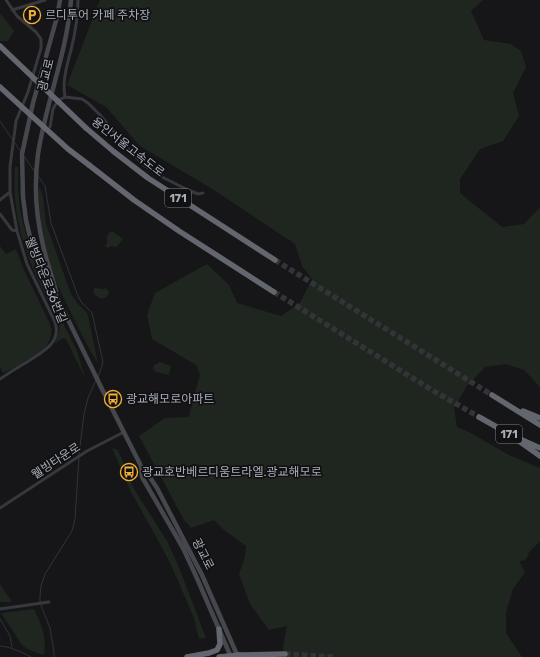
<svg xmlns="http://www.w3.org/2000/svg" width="540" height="657" viewBox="0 0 540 657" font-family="Rubik,'Noto Sans KR',sans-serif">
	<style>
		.green { fill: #1e261f }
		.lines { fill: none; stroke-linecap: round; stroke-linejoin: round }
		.stream { stroke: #2c353c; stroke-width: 1 }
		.highway-tunnel { stroke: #333438; stroke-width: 5.5; stroke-dasharray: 5.5 3; stroke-linecap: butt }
		.street { stroke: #37383d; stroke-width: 3 }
		.secondary { stroke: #45474d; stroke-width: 4.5 }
		.highway { stroke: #63666e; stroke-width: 5.5 }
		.highway-bridge { stroke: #63666e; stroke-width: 5.5 }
		.labels { text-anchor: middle; stroke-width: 3.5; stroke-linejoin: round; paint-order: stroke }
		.shield { fill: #111113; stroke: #7b7e86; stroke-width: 1 }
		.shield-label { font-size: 11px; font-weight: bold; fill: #a8adb8 }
		.poi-label { font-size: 12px; fill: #a8adb8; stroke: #111113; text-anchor: start }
		.street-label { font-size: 12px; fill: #a8adb8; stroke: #111113 }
	</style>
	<rect width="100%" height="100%" fill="#161618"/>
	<path class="green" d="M 100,0 L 483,0 L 471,11 L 484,40 L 511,44 L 521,51 L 526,67 L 513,93 L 519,116 L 503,141 L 480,149 L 460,179 L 460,193 L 502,227 L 524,224 L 540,207 L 540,387 L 524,370 L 506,364 L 485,367 L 467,386 L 454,408 L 457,427 L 469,432 L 509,455 L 540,468 L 540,541 C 537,545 533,548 530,551 C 526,557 529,561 519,561 L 525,572 L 513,589 L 506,612 L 506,633 L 522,657 L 283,657 L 283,647 L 287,626 L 269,630 L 250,604 L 239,574 L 245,557 L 246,546 L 224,530 L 214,520 L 191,528 L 184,520 L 139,436 L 165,418 L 189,417 L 200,374 L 196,365 L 152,339 L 147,315 L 155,293 L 207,264 L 229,285 L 237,303 L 281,316 L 300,303 L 312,279 L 302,266 L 295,244 L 214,190 L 140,146 L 106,107 L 67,85 Z
		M 0,13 L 14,31 L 8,41 L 0,41 Z
		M 15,167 L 18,167 L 18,188 L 20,209 L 29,248 L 43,283 L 77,351 L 85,378 L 66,339 L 63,338 L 54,344 C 58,337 60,332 59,323 C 54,309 45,296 39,282 C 21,244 12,209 15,167 Z
		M 39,186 L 43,197 L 46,224 L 71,294 L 78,304 L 87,313 L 88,316 L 98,363 C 89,350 82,335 75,321 C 68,307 61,293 55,279 C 44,250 38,217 39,186 Z
		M 112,231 L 123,239 L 117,247 L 111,246 L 108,248 L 105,246 L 107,243 C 106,238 107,234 112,231 Z
		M 0,246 L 6,254 L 16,249 L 24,270 L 50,324 C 53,333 51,340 45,348 L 16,367 L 3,373 L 0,367 Z
		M 95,288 L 104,289 L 105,288 L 108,290 L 109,292 C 107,302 97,299 93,292 L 94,289 Z
		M 160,362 L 171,366 L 169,375 L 156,372 L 153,369 L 154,365 Z
		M 112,448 L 118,450 L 134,489 L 167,541 L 178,565 L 206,638 L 199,639 L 194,618 L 172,567 L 160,544 L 131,492 Z
		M 0,584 L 12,602 L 0,602 Z
		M 34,609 C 41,623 47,639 44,655 C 36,653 28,650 22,645 L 1,613 Z"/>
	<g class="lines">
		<path class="stream" d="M 0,121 L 12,139
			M 15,143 L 21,152
			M 24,156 L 35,172
			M 38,176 L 45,186 L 51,223 L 78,296 L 82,303 L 92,313 L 103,362 L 101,369 L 98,377
			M 79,454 L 84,414 L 88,398 L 96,380
			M 0,619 L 10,636 L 12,647
			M 0,646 C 12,647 21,652 31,657
			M 54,657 L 54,652 L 50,628 L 40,603 L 40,596 L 41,586 L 45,574 L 72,531 L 75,519 L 79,457"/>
		<path class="highway-tunnel" d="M 275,260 L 378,324 L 492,395
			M 274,292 L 432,390 L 479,417
			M 285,654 L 333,657"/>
		<path class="street" d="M 12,10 L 45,0
			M 65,97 C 62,81 67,65 71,50 C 75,34 78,17 78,0
			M 50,127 L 53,109 L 57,102 L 61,99 L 65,97 L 82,99 L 88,103 L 100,115 L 131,152 L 145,166 L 162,177 L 186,189 L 198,194 L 203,193
			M 0,200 L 10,192
			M 0,214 L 12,230 L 17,231
			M 0,379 C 9,373 18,367 27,362 C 42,352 62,343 55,322 L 27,264 L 17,231 L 10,192 L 10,167 L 16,121 L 28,92 L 41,48 L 41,39 L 36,32 L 17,16 L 6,0
			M 0,508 L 87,451 L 124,432
			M 0,609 L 49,602"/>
		<path class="secondary" d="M 60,0 L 57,17 L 33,103 L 22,154 L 23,197 L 26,220 L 31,241 L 38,261 L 47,279 L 58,299 L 101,387 L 141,466 L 149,476 L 157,488 L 202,575 L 238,657
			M 56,291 C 52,276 46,260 43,245 C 36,216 34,184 38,154 C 46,102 67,53 71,0
			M 141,466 L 142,477 L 183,548 L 196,576 L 231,657"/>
		<path class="highway" d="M 86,128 L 113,151 L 148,178 L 275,260
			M 89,165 L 134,200 L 179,231 L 274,292
			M 492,395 L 540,425
			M 523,411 L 540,418
			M 479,417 L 511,435 L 540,448
			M 519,441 L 540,456
			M 239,655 L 285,654
			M 187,657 L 209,653 L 217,650 L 220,644 L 219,629"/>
		<path class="highway-bridge" d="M 0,46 L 86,128
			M 0,87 L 68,149 L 89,165
			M 219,657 L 239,655"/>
	</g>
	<defs>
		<g id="parking-ring" transform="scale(0.9)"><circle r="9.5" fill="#111113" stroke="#f2b134" stroke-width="1.5"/><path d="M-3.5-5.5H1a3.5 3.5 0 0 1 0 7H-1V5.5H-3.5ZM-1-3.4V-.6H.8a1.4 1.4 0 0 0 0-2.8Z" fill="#f2b134"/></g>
		<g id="bus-ring" transform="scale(0.9)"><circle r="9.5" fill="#111113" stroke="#f2b134" stroke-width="1.5"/><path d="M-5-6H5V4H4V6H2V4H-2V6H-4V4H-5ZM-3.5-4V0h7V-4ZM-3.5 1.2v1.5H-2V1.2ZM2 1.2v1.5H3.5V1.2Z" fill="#f2b134"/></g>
	</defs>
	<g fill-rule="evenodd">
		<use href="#parking-ring" x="32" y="15"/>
		<use href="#bus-ring" x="113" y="399"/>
		<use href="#bus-ring" x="129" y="472"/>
	</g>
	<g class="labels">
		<g class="shield">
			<rect x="165" y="189" width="26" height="18" rx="3"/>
			<rect x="496" y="425" width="26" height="18" rx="3"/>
		</g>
		<g class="shield-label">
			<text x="178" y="202">171</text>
			<text x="509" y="438">171</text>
		</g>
		<g class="poi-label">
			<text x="45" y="19">르디투어 카페 주차장</text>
			<text x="126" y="403">광교해모로아파트</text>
			<text x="142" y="476">광교호반베르디움트라엘.광교해모로</text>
		</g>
		<g class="street-label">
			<text transform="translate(46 75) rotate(-76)" y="4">광교로</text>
			<text transform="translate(128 147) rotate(38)" y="4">용인서울고속도로</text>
			<text transform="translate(46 280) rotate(68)" y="4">웰빙타운로36번길</text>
			<text transform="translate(56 461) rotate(-33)" y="4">웰빙타운로</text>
			<text transform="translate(203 554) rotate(63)" y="4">광교로</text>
		</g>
	</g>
</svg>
